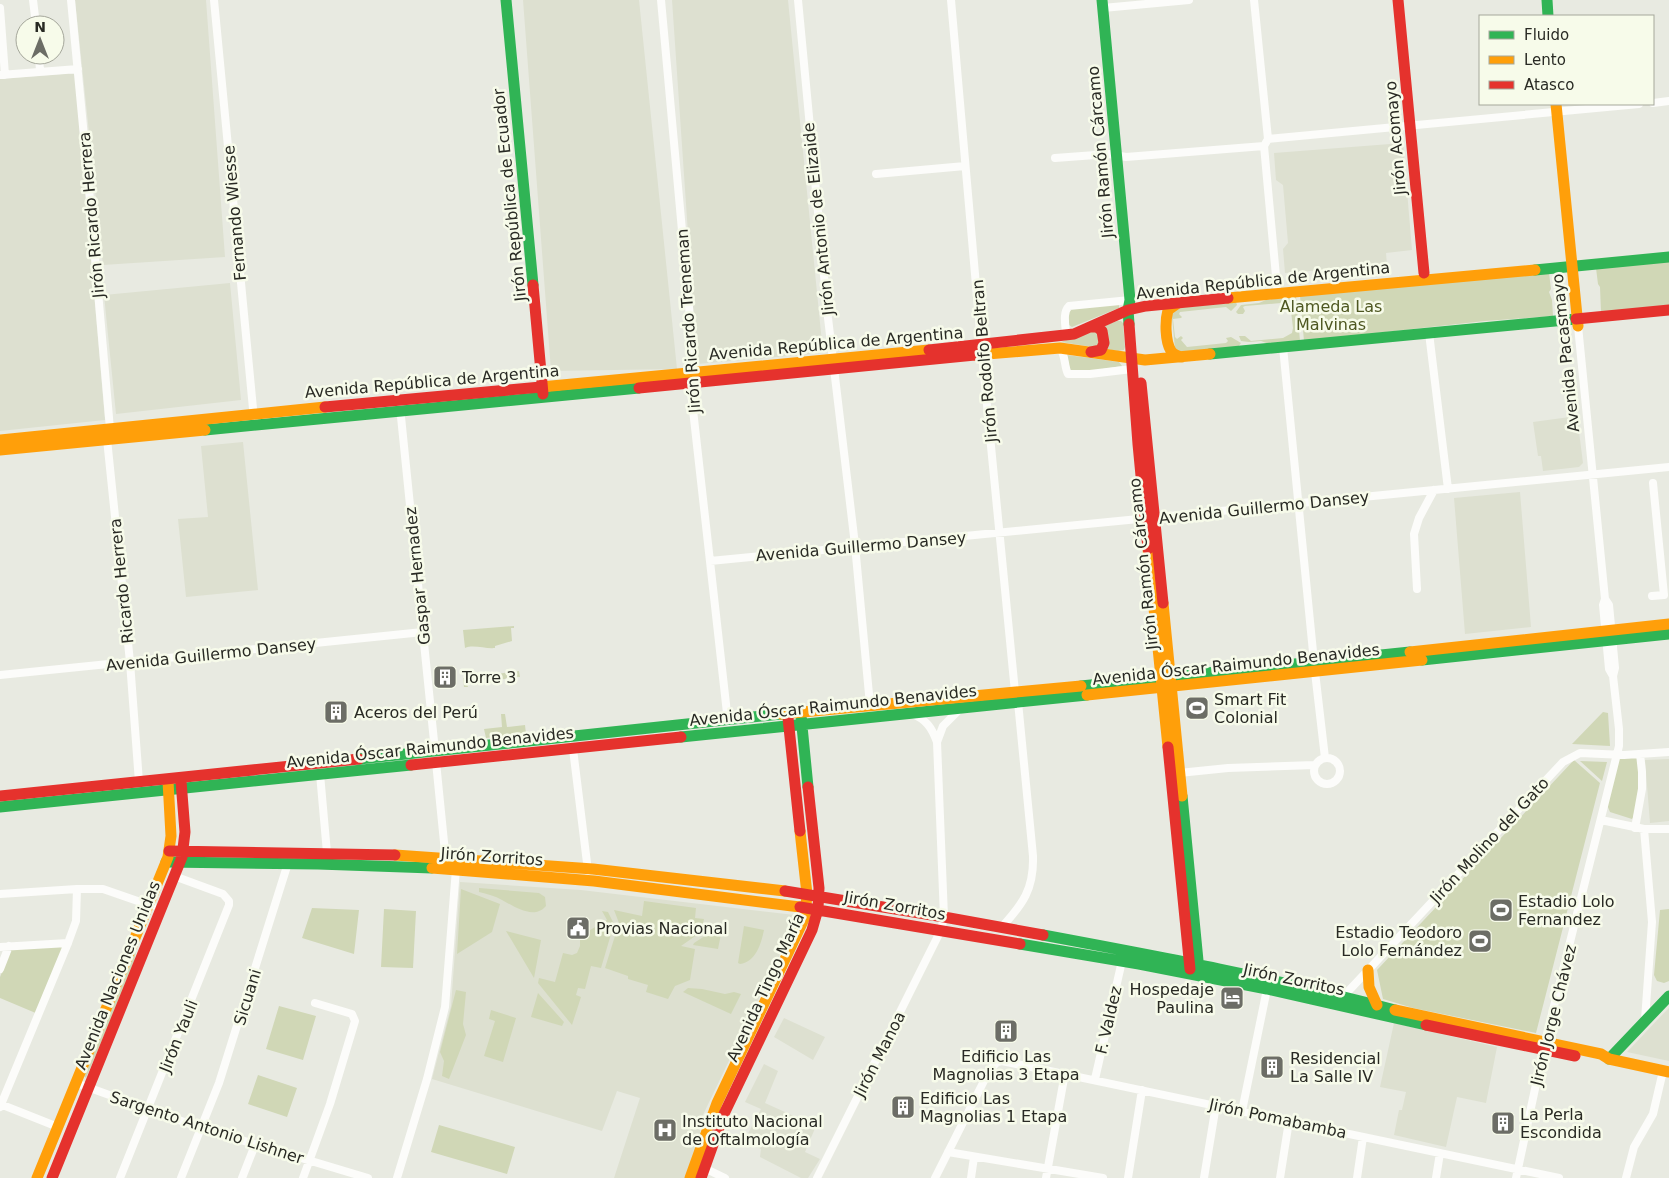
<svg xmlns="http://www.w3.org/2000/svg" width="1669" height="1178" viewBox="0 0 1669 1178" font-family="'DejaVu Sans',sans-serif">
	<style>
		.built { fill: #dde0d0 }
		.green { fill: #d0d7b6 }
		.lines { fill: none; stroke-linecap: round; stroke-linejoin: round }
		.street { stroke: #fcfcfa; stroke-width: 8 }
		.fast { stroke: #30b455; stroke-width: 11 }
		.slow { stroke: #ff9f0a; stroke-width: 11 }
		.jam { stroke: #e5322d; stroke-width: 11 }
		.labels { text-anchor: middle; stroke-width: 5; stroke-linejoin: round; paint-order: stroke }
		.street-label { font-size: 16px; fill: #292a24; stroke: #f7fbea }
		.park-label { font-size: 16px; fill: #4e5721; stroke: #f7fbea }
		.poi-label { font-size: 16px; fill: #292a24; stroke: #f7fbea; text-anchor: start }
	</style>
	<rect width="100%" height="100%" fill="#e8eae1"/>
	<path class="built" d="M 75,0 L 206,0 L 225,257 L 103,265 Z
		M 523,0 L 639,0 L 677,369 L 551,371 Z
		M 672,0 L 788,0 L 823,353 L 697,364 Z
		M 75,73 L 105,420 L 0,431 L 0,79 Z
		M 1403,143 L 1412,250 L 1386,253 L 1387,265 L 1285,273 L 1283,249 L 1288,243 L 1283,185 L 1276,180 L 1274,153 Z
		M 230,283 L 241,400 L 116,414 L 104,295 Z
		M 1577,416 L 1583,463 L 1579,467 L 1543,471 L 1541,456 L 1538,456 L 1533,422 Z
		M 243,442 L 258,590 L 186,597 L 178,519 L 208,517 L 201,446 Z
		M 1520,492 L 1531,627 L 1465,634 L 1454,498 Z
		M 1669,759 L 1669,821 L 1650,823 L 1645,760 Z
		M 460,882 L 581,890 L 795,915 L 797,919 L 702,1117 L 697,1155 L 685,1178 L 614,1178 L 640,1098 L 617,1091 L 602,1131 L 432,1079 L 451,1006 Z
		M 1669,1008 L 1669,1061 L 1627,1052 L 1661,1016 Z
		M 784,1018 L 825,1037 L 813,1060 L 774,1037 Z
		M 1394,1023 L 1497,1047 L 1486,1103 L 1457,1097 L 1446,1147 L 1394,1135 L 1399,1110 L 1402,1110 L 1406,1092 L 1380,1087 Z
		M 764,1064 L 778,1071 L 765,1103 L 816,1126 L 805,1152 L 820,1159 L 808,1178 L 801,1178 L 760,1157 L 761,1149 L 744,1141 L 761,1109 L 745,1102 Z"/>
	<path class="green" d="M 1669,261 L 1669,305 L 1601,312 L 1600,287 L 1598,284 L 1596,268 Z
		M 1549,273 L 1551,289 L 1549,292 L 1552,300 L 1553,316 L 1485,321 L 1304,341 L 1300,296 Z
		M 1296,297 L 1300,341 L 1269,344 L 1261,341 L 1249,342 L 1241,341 L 1239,336 L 1245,336 L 1251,341 L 1283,338 L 1292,333 L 1293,328 L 1291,311 L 1281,303 L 1245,306 L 1243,307 L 1245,311 L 1243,314 L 1238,314 L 1236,312 L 1241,305 L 1259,303 L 1266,300 Z
		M 1236,302 L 1237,305 L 1231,311 L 1226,307 L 1180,312 L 1179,314 L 1182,317 L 1181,318 L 1173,319 L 1175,337 L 1177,339 L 1181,336 L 1183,338 L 1181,340 L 1187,347 L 1226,343 L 1228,341 L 1226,338 L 1231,337 L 1241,343 L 1238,347 L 1180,352 L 1175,349 L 1172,317 L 1172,313 L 1178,308 Z
		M 1119,303 L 1119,308 L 1072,327 L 1069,325 L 1068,312 L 1070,309 Z
		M 1117,321 L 1121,321 L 1123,323 L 1125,347 L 1124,350 L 1118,351 L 1061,342 Z
		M 1067,355 L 1119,362 L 1122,366 L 1071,374 Z
		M 514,626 L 514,628 L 511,628 L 512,641 L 495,646 L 495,648 C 485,649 473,644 465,648 L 463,630 Z
		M 519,671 L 520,677 L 509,676 L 505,679 L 497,680 L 497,682 L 490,683 L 490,681 L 481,682 L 481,681 L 471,681 L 467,683 L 468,687 L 464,687 L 463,678 Z
		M 1603,712 L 1608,713 L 1610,746 L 1572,744 Z
		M 501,714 L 505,714 L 507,727 L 525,725 L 526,734 L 486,738 L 484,729 L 502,727 Z
		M 1637,755 L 1641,785 L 1633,818 L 1632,819 L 1610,812 L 1607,805 L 1619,759 L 1622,756 Z
		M 1574,760 L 1600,783 L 1536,1033 L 1413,1008 L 1383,999 L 1377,970 Z
		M 1580,761 L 1607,762 L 1602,781 Z
		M 479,888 L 539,893 L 545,897 L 546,906 C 534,920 515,907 502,900 C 495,896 487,894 479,892 Z
		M 461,889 L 500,904 L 492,932 L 457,954 Z
		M 644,901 L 696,908 L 695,918 L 704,919 L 701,932 L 681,946 L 695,949 L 690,980 L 675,986 L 668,999 L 646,992 L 648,985 L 628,979 L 628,976 L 605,968 L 619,923 L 614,910 L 642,916 Z
		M 312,908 L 359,910 L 354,954 L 302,938 Z
		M 384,909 L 416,911 L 413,968 L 381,967 Z
		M 1669,909 L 1669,981 L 1664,983 L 1657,981 L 1654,975 L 1660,910 Z
		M 602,911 L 608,912 L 614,924 L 601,968 L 591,966 L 585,989 L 578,988 L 576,995 L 581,997 L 572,1025 L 538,983 L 539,978 L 555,982 L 563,953 L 572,955 L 577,953 L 580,946 L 580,936 L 607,920 Z
		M 147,922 L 136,950 L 134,965 L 86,1078 L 84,1076 Z
		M 744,926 L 764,930 C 761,944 756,962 740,964 L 738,963 Z
		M 506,931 L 541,940 L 534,978 Z
		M 711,932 L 721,934 L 718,949 L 693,945 L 694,943 Z
		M 67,943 L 38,1014 L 0,998 L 0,977 L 11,950 Z
		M 688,988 L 702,989 L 725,994 L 734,992 L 741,994 L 731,1014 L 683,992 Z
		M 456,990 L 466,992 L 463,1024 L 466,1035 L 449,1079 L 442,1076 L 444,1061 L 440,1052 Z
		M 538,993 L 564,1022 L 562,1026 L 531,1017 Z
		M 279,1006 L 316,1016 L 303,1060 L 266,1049 Z
		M 491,1010 L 516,1018 L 503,1062 L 484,1056 L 495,1021 L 489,1019 Z
		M 258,1075 L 297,1088 L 287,1117 L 248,1104 Z
		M 439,1125 L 515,1147 L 507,1174 L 431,1152 Z"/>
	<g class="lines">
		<path class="street" d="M 33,0 L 36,25
			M 71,0 L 90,200 L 110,429
			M 214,0 L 254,419
			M 661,0 L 695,373 L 690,383 L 728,722
			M 798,0 L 828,318 L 855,545 L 870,705
			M 951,0 L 982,354 L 1015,692
			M 1254,0 L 1268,139 L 1264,146 L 1277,287
			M 0,8 L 5,75
			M 1103,8 L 1189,0
			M 39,55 L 40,72
			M 0,75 L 78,69
			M 1653,103 L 1669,101
			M 1268,139 L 1639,104
			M 1055,158 L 1109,154 L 1126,157 L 1264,146
			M 876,174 L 965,166
			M 1429,333 L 1448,489
			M 1066,336 C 1066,326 1062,313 1069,306 L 1130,300
			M 1283,347 L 1314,662
			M 1060,348 C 1066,357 1064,366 1068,374 L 1090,374 L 1132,369
			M 400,407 L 435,751
			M 107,439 L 130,662 L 139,782
			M 710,561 L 1669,467
			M 1417,589 L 1414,534 L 1419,518 L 1434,490
			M 1652,596 L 1664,595 L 1653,483
			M 1605,599 L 1603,605 L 1609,669 L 1613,676
			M 1315,672 L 1325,758
			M 0,675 L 423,632
			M 937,742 L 943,726 L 959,710
			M 573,749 L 588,871
			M1314 771a13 13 0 1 1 26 0a13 13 0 1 1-26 0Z
			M 436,762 L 446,862
			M 1179,773 L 1228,768 L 1315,765
			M 320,774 L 327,853
			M 1601,820 L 1644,829 L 1669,829
			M 1635,828 L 1642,789 L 1642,772 L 1640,754
			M 1644,829 L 1652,922 L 1645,1020
			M 0,894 L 77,889 L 103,889 L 152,906
			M 1001,928 C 1023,904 1034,889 1033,856 L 1018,702
			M 0,947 L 68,943
			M 0,969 L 9,946
			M 1341,999 L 1563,762 L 1580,753 L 1624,755 L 1669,752
			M 1095,1079 L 1122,961
			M 76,1083 L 201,1128 L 368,1178
			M 0,1104 L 58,1127
			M 0,1107 L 68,943 L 76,921 L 77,889
			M 1242,1111 L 1267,989
			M 948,1152 L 1103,1178
			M 700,1166 L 725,1178
			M 120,1178 L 229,905 L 229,901 L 223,894 L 174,876
			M 181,1178 L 219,1083 L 288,863
			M 242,1178 L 255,1145
			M 303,1178 L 330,1104 L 355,1021 L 352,1014 L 315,1003
			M 397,1178 L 427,1079 L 445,1007 L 456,869
			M 817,1178 L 941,930 L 944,917 L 937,742 C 932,728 926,719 912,714
			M 935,1178 L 989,1071 L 997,1062 L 1002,1061 L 1559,1178
			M 971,1178 L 974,1157
			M 1046,1178 L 1065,1073
			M 1128,1178 L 1142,1090
			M 1204,1178 L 1216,1105
			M 1280,1178 L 1289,1121
			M 1357,1178 L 1363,1137
			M 1436,1178 L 1440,1153
			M 1516,1178 L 1545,1042 L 1619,746 L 1619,729 L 1613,676 L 1615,668 L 1609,605 L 1605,599 L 1578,326
			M 1626,1178 L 1634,1147 L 1653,1114 L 1663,1071"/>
		<path class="fast" d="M 506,0 L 533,285
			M 1102,0 L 1130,300 L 1128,310 L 1129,324
			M 1547,0 L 1548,16
			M 1535,270 L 1669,257
			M 1210,354 L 1576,319
			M 205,430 L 639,388
			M 1422,660 L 1669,634
			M 1081,686 L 1410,652
			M 801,716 L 808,787
			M 681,737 L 1087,695
			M 359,759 L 781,714
			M 1182,796 L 1199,971
			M 0,807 L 411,765
			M 166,862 L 318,864 L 432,868
			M 1043,935 C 1161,957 1279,979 1395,1010
			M 1020,944 L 1139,964 L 1267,989 L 1426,1025
			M 1609,1059 L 1669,996"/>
		<path class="slow" d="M 1556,104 L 1578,326
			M 1228,298 L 1535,270
			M 1178,303 L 1168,310 C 1165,321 1165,341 1171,351 C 1174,355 1178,356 1182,357
			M 975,355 L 1060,348 L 1145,360 L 1210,354
			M 541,387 L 929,350
			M 0,440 L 325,407
			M 0,450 L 205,430
			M 1148,549 L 1168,747
			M 1163,603 L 1182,796
			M 1410,652 L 1669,624
			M 1087,695 L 1422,660
			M 781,714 L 1081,686
			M 395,855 L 593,869 L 785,891
			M 432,868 L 594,881 L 800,907
			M 1368,970 L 1369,987 L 1377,1005
			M 1395,1010 L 1601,1054 L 1609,1059 L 1669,1072
			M 37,1178 L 168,857 L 171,836 L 168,781
			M 690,1178 L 717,1103 L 805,917 L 807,894 L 800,831"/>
		<path class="jam" d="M 1398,0 L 1424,273
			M 533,285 L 543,394
			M 1576,319 L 1669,310
			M 1129,324 L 1138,444 L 1148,549
			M 1091,327 L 1097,327 L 1102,331 L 1104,343 L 1101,350 L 1091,352
			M 929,350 L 1074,334 L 1128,310 L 1146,306 L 1228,298
			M 1141,383 L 1163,603
			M 639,388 L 975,355
			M 325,407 L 541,387
			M 788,718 L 800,831
			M 1168,747 L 1190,969
			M 411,765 L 681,737
			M 0,796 L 359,759
			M 169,851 L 395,855
			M 785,891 L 944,917 L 1043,935
			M 800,907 L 1020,944
			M 1426,1025 L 1575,1056
			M 52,1178 L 182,857 L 185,832 L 181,781
			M 701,1178 L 724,1114 L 812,930 L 818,909 L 819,888 L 808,787"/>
	</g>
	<defs>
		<g id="building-square" transform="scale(1.25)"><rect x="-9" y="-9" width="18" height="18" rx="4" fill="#6c6d66" stroke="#f7fbea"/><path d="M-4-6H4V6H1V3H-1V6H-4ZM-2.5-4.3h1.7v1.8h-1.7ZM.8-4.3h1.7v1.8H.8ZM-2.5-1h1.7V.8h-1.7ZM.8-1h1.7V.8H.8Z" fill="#fff"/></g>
		<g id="stadium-square" transform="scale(1.25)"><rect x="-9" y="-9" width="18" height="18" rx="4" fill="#6c6d66" stroke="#f7fbea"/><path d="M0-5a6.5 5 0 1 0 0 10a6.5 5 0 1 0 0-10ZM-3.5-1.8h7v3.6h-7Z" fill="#fff"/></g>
		<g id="civic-square" transform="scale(1.25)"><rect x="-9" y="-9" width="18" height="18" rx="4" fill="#6c6d66" stroke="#f7fbea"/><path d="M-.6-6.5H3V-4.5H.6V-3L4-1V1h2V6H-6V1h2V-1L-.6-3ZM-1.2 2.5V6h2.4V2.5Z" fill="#fff"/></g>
		<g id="hotel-square" transform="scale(1.25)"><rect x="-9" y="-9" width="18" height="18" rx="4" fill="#6c6d66" stroke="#f7fbea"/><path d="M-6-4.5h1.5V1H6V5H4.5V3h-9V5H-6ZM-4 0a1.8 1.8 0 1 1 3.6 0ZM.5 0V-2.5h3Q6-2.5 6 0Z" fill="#fff"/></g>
		<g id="hospital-square" transform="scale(1.25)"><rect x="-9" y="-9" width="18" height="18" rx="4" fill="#6c6d66" stroke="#f7fbea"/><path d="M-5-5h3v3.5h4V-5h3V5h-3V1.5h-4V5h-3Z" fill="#fff"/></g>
	</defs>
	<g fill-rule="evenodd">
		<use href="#building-square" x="445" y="677"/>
		<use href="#stadium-square" x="1197" y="708"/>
		<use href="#building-square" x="336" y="712"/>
		<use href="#stadium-square" x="1501" y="910"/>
		<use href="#civic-square" x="578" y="928"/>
		<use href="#stadium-square" x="1480" y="941"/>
		<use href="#hotel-square" x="1232" y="998"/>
		<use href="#building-square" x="1006" y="1031"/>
		<use href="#building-square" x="1272" y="1067"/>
		<use href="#building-square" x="903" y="1107"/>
		<use href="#building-square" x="1503" y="1123"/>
		<use href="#hospital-square" x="665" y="1130"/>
	</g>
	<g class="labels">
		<g class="street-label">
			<text transform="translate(1395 138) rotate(-95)" y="6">Jirón Acomayo</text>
			<text transform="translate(1100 152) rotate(-95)" y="6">Jirón Ramón Cárcamo</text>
			<text transform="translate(509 195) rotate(-96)" y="6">Jirón República de Ecuador</text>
			<text transform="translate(234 213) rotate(-95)" y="6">Fernando Wiesse</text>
			<text transform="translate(91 215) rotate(-95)" y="6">Jirón Ricardo Herrera</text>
			<text transform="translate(818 219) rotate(-96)" y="6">Jirón Antonio de Elizaide</text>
			<text transform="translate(1263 280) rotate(-6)" y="6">Avenida República de Argentina</text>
			<text transform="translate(688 321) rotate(-94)" y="6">Jirón Ricardo Treneman</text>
			<text transform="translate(836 343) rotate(-5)" y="6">Avenida República de Argentina</text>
			<text transform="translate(1565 353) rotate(-96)" y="6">Avenida Pacasmayo</text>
			<text transform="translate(984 361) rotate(-95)" y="6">Jirón Rodolfo Beltran</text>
			<text transform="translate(432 381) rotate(-5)" y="6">Avenida República de Argentina</text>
			<text transform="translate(1264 507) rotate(-6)" y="6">Avenida Guillermo Dansey</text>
			<text transform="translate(861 546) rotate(-5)" y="6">Avenida Guillermo Dansey</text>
			<text transform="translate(1143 564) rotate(-96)" y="6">Jirón Ramón Cárcamo</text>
			<text transform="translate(417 576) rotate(-96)" y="6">Gaspar Hernadez</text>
			<text transform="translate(121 581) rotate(-96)" y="6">Ricardo Herrera</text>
			<text transform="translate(211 654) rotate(-6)" y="6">Avenida Guillermo Dansey</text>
			<text transform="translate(1236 664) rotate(-6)" y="6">Avenida Óscar Raimundo Benavides</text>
			<text transform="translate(833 705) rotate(-6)" y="6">Avenida Óscar Raimundo Benavides</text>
			<text transform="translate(430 747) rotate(-6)" y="6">Avenida Óscar Raimundo Benavides</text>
			<text transform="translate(1489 840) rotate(-47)" y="6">Jirón Molino del Gato</text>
			<text transform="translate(492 856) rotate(4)" y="6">Jirón Zorritos</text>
			<text transform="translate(895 905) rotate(10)" y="6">Jirón Zorritos</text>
			<text transform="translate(117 975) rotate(-68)" y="6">Avenida Naciones Unidas</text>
			<text transform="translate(1294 979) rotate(12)" y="6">Jirón Zorritos</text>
			<text transform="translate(765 987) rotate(-65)" y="6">Avenida Tingo María</text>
			<text transform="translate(247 997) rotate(-73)" y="6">Sicuani</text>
			<text transform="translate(1553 1015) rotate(-76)" y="6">Jirón Jorge Chávez</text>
			<text transform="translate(1108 1020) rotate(-77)" y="6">F. Valdez</text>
			<text transform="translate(178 1036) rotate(-68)" y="6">Jirón Yauli</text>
			<text transform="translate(879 1054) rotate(-63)" y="6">Jirón Manoa</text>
			<text transform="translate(1278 1118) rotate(12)" y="6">Jirón Pomabamba</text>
			<text transform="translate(207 1127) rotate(18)" y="6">Sargento Antonio Lishner</text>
		</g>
		<g class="park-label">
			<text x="1331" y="312">Alameda Las<tspan x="1331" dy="18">Malvinas</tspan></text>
		</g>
		<g class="poi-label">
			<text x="462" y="683">Torre 3</text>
			<text x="1214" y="705">Smart Fit<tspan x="1214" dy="18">Colonial</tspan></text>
			<text x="354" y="718">Aceros del Perú</text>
			<text x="1518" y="907">Estadio Lolo<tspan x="1518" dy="18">Fernandez</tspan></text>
			<text x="596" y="934">Provias Nacional</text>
			<text x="1462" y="938" text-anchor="end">Estadio Teodoro<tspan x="1462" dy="18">Lolo Fernández</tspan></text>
			<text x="1214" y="995" text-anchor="end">Hospedaje<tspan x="1214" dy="18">Paulina</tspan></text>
			<text x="1006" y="1062" text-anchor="middle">Edificio Las<tspan x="1006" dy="18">Magnolias 3 Etapa</tspan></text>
			<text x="1290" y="1064">Residencial<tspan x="1290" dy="18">La Salle IV</tspan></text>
			<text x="920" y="1104">Edificio Las<tspan x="920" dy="18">Magnolias 1 Etapa</tspan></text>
			<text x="1520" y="1120">La Perla<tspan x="1520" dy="18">Escondida</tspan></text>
			<text x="682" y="1127">Instituto Nacional<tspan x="682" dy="18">de Oftalmología</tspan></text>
		</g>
	</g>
	<rect x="1479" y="15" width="175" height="90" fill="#f7fbea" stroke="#a5a79b"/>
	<rect x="1489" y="31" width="25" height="8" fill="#30b455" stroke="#a5a79b"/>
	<text x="1524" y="40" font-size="15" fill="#292a24">Fluido</text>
	<rect x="1489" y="56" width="25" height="8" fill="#ff9f0a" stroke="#a5a79b"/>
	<text x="1524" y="65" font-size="15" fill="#292a24">Lento</text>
	<rect x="1489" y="81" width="25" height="8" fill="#e5322d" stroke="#a5a79b"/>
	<text x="1524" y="90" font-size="15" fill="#292a24">Atasco</text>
	<g transform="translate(40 40)"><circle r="24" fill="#f7fbea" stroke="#a5a79b"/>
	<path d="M0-4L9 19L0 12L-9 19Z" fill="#6c6d66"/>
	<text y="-8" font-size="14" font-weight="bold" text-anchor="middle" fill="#292a24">N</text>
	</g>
</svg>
